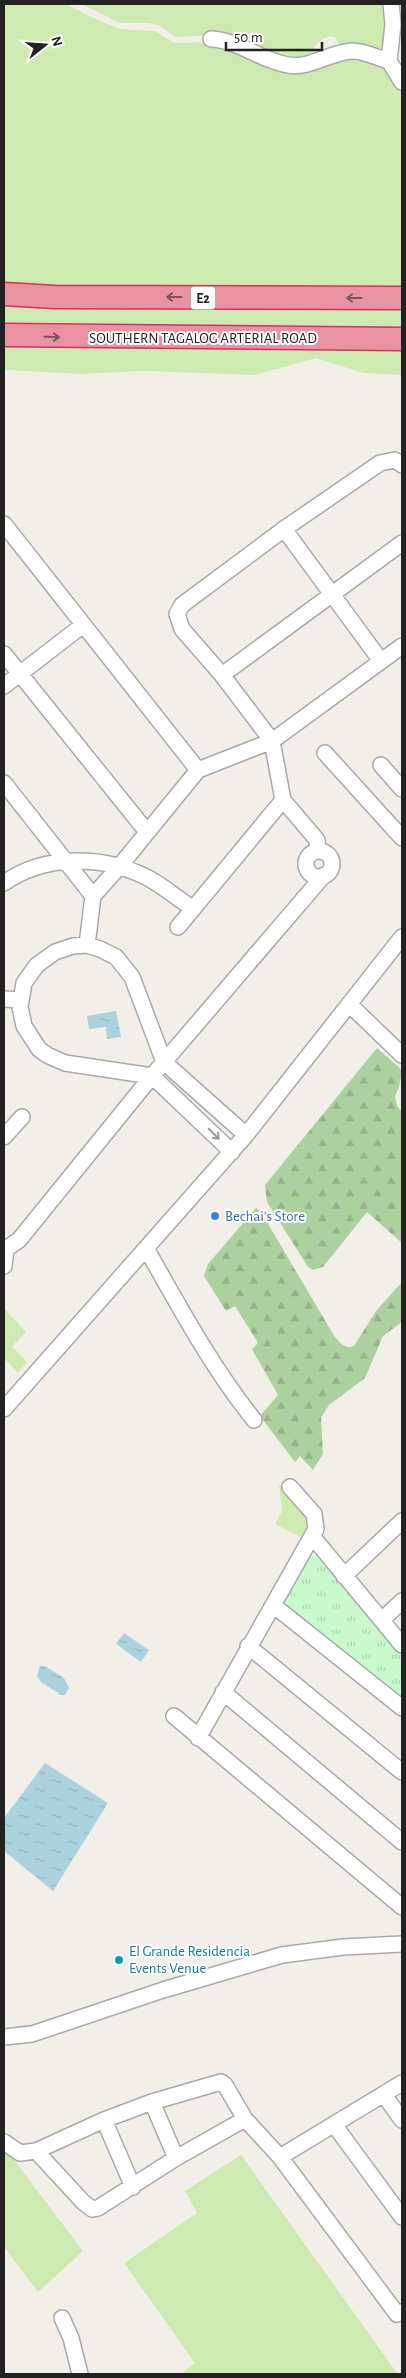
<svg xmlns="http://www.w3.org/2000/svg" width="406" height="2378" viewBox="0 0 406 2378" font-family="'Alegreya Sans',sans-serif">
	<style>
		.grass { fill: #cdebb0 }
		.forest { fill: url(#forest-firs) }
		.park { fill: url(#park-tufts) }
		.water { fill: url(#water-ripples) }
		.lines { fill: none; stroke-linecap: round; stroke-linejoin: round }
		.minor-casing { stroke: #a9a9a9; stroke-width: 18 }
		.highway-casing { stroke: #dc2a67; stroke-width: 25 }
		.minor { stroke: #fff; stroke-width: 15 }
		.highway { stroke: #e892a2; stroke-width: 22 }
		.oneway { stroke: #7b545c }
		.oneway2 { stroke: #9c9c9c }
		.shop-dot { fill: #3f7fe0; stroke: #fff; stroke-width: 2 }
		.culture-dot { fill: #0f9aa8; stroke: #fff; stroke-width: 2 }
		.labels { text-anchor: middle; stroke-width: 4; stroke-linejoin: round; paint-order: stroke }
		.shield { fill: #fff; stroke: #646464; stroke-width: 1 }
		.shield-label { font-size: 14px; font-weight: bold; fill: #222 }
		.street-label { font-size: 15px; fill: #222; stroke: #fff }
		.shop-label { font-size: 15px; fill: #366cbe; stroke: #fff; text-anchor: start }
		.culture-label { font-size: 15px; fill: #0d838f; stroke: #fff; text-anchor: start }
	</style>
	<defs>
		<pattern id="forest-firs" width="22" height="20" patternUnits="userSpaceOnUse" patternTransform="scale(1.25)"><rect width="22" height="20" fill="#add19e"/><path d="M5 1l3.5 6h-7zM16 11l3.5 6h-7z" fill="#95b388"/></pattern>
		<pattern id="park-tufts" width="24" height="20" patternUnits="userSpaceOnUse" patternTransform="scale(1.25)"><rect width="24" height="20" fill="#c8facc"/><path d="M3 7l-1-3M5 7V3M7 7l1-3M15 17l-1-3M17 17v-4M19 17l1-3" fill="none" stroke="#acd6af"/></pattern>
		<pattern id="water-ripples" width="26" height="14" patternUnits="userSpaceOnUse" patternTransform="scale(1.25)"><rect width="26" height="14" fill="#aad3df"/><path d="M2 4q2-2 4 0t4 0M15 11q2-2 4 0t4 0" fill="none" stroke="#92b5bf"/></pattern>
	</defs>
	<rect width="100%" height="100%" fill="#f2efe9"/>
	<path class="grass" d="M 4,4 L 66,4 L 91,17 L 120,29 L 155,31 L 174,43 L 211,42 L 275,66 L 340,55 L 381,63 L 402,89 L 402,291 L 4,286 Z
		M 81,4 L 389,4 L 387,54 L 341,48 L 336,38 L 331,36 L 322,39 L 313,48 L 316,55 L 293,62 L 215,35 L 176,37 L 158,25 L 148,23 L 120,23 Z
		M 4,303 L 402,307 L 402,332 L 4,329 Z
		M 4,346 L 402,350 L 402,375 L 363,373 L 316,358 L 255,375 L 144,371 L 81,374 L 4,370 Z
		M 4,1308 L 26,1332 L 12,1346 L 27,1362 L 18,1373 L 4,1358 Z
		M 279,1484 C 293,1499 315,1515 303,1538 L 275,1524 L 282,1511 Z
		M 4,2152 L 14,2160 L 83,2251 L 38,2292 L 4,2247 Z
		M 241,2155 L 397,2373 L 395,2374 L 181,2374 L 195,2363 L 124,2263 L 197,2213 L 185,2191 Z"/>
	<path class="forest" d="M 377,1048 L 402,1070 L 399,1087 L 395,1096 L 397,1106 L 402,1111 L 402,1243 L 367,1212 L 323,1267 L 313,1270 L 308,1267 L 267,1202 L 265,1185 Z
		M 256,1208 L 261,1212 L 333,1334 C 338,1341 345,1350 354,1346 L 376,1311 L 402,1282 L 402,1322 L 383,1336 L 365,1378 L 329,1405 L 321,1417 L 323,1454 L 313,1470 L 300,1456 L 295,1462 L 260,1416 L 278,1395 L 252,1349 L 257,1344 L 257,1341 L 235,1306 L 226,1311 L 204,1276 L 208,1264 Z"/>
	<path class="park" d="M 314,1556 L 325,1562 L 402,1655 L 402,1703 L 286,1607 L 283,1600 L 308,1557 Z"/>
	<path class="water" d="M 116,1011 L 121,1037 L 107,1039 L 106,1027 L 89,1029 L 87,1016 Z
		M 124,1633 L 149,1650 L 141,1662 L 116,1644 Z
		M 40,1666 L 45,1666 L 64,1678 L 69,1688 L 65,1695 L 61,1695 L 41,1682 L 37,1676 Z
		M 45,1763 L 108,1803 L 53,1891 L 4,1851 L 4,1818 Z"/>
	<g class="lines">
		<g class="minor-casing">
			<path id="minor" d="M 391,4 L 393,24 L 389,61 L 402,82
				M 211,39 C 239,40 261,61 288,65 C 310,69 330,52 352,51 C 365,51 377,58 389,61
				M 4,524 L 198,770
				M 284,529 L 381,661
				M 4,654 L 147,832
				M 222,675 L 402,543
				M 4,686 L 83,625
				M 325,753 L 402,838
				M 381,765 L 402,789
				M 4,783 L 93,896
				M 283,800 L 317,840 L 318,851
				M306 864a13 13 0 1 1 26 0a13 13 0 1 1-26 0Z
				M 4,883 C 45,854 104,855 148,878 C 163,886 177,898 192,908
				M 178,927 L 283,800 L 272,741 L 222,675 L 182,629 L 177,614 L 182,605 L 284,529 L 380,463 L 395,460 L 402,465
				M 87,945 L 93,896 L 119,867 L 198,770 L 272,741 L 402,646
				M 4,999 L 20,1000
				M 349,1004 L 402,1055
				M 4,1137 L 22,1117
				M 232,1152 L 152,1076 L 65,1063 L 47,1055 L 39,1049 L 24,1026 L 20,1007 L 24,983 L 37,965 L 55,952 L 73,946 L 87,945 L 100,949 L 116,957 L 132,977 L 164,1062 L 246,1135
				M 146,1248 C 180,1308 211,1366 254,1420
				M 4,1266 L 6,1249 L 19,1240 L 152,1076 L 324,875
				M 4,1409 L 246,1135 L 402,937
				M 312,1536 L 402,1645
				M 344,1576 L 402,1521
				M 273,1605 L 402,1708
				M 382,1620 L 402,1601
				M 248,1646 L 402,1772
				M 223,1692 L 402,1842
				M 174,1716 L 402,1907
				M 198,1738 L 316,1529 L 314,1514 L 290,1487
				M 4,2037 L 32,2034 L 163,1990 L 282,1955 L 343,1947 L 402,1944
				M 384,2095 L 402,2120
				M 152,2102 L 176,2158
				M 104,2120 L 133,2187
				M 335,2126 L 402,2217
				M 4,2142 L 20,2153 L 36,2151 L 104,2120 L 152,2102 L 221,2082 L 225,2085 L 245,2119 L 280,2157 L 397,2314 L 402,2312
				M 36,2151 L 83,2202 L 92,2209 L 98,2208 L 176,2158 L 245,2119
				M 280,2157 L 402,2083
				M 62,2318 L 71,2338 L 80,2374"/>
		</g>
		<g class="highway-casing">
			<path id="highway" d="M 4,294 L 55,297 L 402,298
				M 4,335 L 402,339"/>
		</g>
		<use href="#minor" class="minor"/>
		<use href="#highway" class="highway"/>
	</g>
	<defs><path id="oneway-shaft" d="M-6 0H5M1.5-3L5.5 0L1.5 3" fill="none" stroke-width="1.6" stroke-linecap="round" stroke-linejoin="round" transform="scale(1.25)"/></defs>
	<g class="oneway">
		<use href="#oneway-shaft" transform="translate(174 297) rotate(-180)"/>
		<use href="#oneway-shaft" transform="translate(354 298) rotate(-180)"/>
		<use href="#oneway-shaft" transform="translate(52 337) rotate(1)"/>
	</g>
	<use class="oneway2" href="#oneway-shaft" transform="translate(214 1134) rotate(45)"/>
	<circle class="shop-dot" cx="215" cy="1216" r="5"/>
	<circle class="culture-dot" cx="119" cy="1960" r="5"/>
	<g class="labels">
		<rect class="shield" x="190.5" y="286.5" width="25" height="23" rx="4"/>
		<g class="shield-label">
			<text x="203" y="303">E2</text>
		</g>
		<g class="street-label">
			<text x="203" y="343">SOUTHERN TAGALOG ARTERIAL ROAD</text>
		</g>
		<g class="shop-label">
			<text x="225" y="1221">Bechai's Store</text>
		</g>
		<g class="culture-label">
			<text x="129" y="1956">El Grande Residencia<tspan x="129" dy="17">Events Venue</tspan></text>
		</g>
	</g>
	<rect width="406" height="2378" fill="none" stroke="#222222" stroke-width="10"/>
	<g transform="translate(45 45) rotate(73)" stroke="#ffffff" stroke-width="4" paint-order="stroke">
	<path d="M0-4L9 19L0 12L-9 19Z" fill="#222222"/>
	<text y="-8" font-size="14" font-weight="bold" text-anchor="middle" fill="#222222">N</text>
	</g>
	<path d="M226 42v8h96v-8" fill="none" stroke="#222222" stroke-width="2.5"/>
	<text x="234" y="42" font-size="15" fill="#222222" stroke="#ffffff" stroke-width="4" paint-order="stroke">50 m</text>
</svg>
